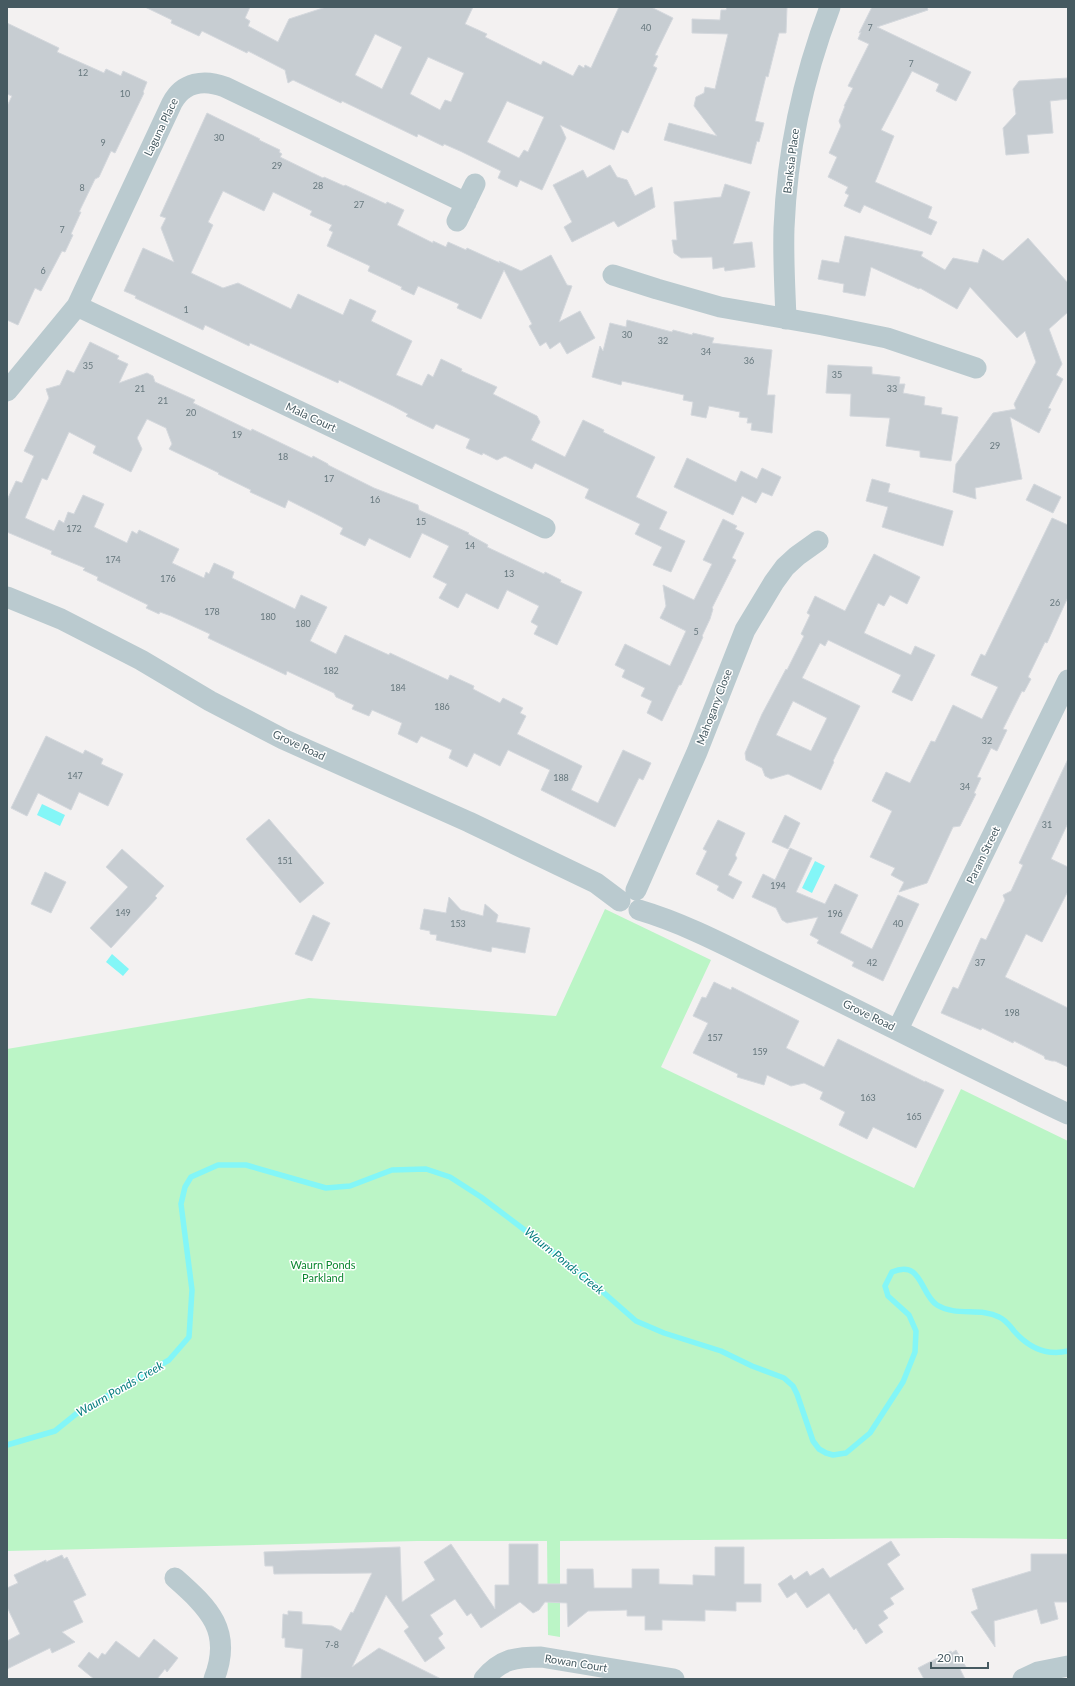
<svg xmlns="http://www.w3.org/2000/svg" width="1075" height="1686" viewBox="0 0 1075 1686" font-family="Lato,sans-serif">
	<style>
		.green { fill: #bbf5c6 }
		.water { fill: #83f6f7 }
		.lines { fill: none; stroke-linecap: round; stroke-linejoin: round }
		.stream { stroke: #83f6f7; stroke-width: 5.5 }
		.building { fill: #c7cdd2; stroke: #d4d8dd; fill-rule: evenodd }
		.minor { stroke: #bacacf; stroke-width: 21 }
		.labels { text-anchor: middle; stroke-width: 3; stroke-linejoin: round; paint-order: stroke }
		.number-label { font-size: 9px; fill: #66777d }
		.street-label { font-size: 11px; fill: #465a61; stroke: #fff }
		.park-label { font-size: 11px; fill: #0c8730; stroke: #fff }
		.water-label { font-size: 12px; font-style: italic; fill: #067e7f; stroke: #fff }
	</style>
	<rect width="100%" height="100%" fill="#f3f1f1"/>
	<path class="green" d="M 605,909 L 711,960 L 661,1067 L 914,1188 L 961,1089 L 1068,1141 L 1068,1539 L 946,1538 L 560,1541 L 560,1637 L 548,1635 L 547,1541 L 417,1541 L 7,1551 L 7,1049 L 309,998 L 556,1016 Z"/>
	<path class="water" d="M 42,804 L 65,815 L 60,826 L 37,815 Z
		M 815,861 L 825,866 L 812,893 L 802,888 Z
		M 112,954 L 129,969 L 123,976 L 106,962 Z"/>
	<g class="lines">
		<path class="stream" d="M 7,1445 L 55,1431 L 76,1414 L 169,1360 L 189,1337 L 192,1290 L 181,1204 L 185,1187 L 191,1177 L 218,1165 L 246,1165 L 326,1188 L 350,1186 L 392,1170 L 426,1169 L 450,1177 L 481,1197 L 522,1228 L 587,1278 L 636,1321 L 664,1333 L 721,1351 L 752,1366 L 784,1378 L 793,1386 L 797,1394 L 813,1441 L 819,1449 L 826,1453 L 833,1455 L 846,1453 L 870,1433 L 903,1382 L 915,1352 L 916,1331 L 909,1315 L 888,1296 L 885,1286 L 892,1272 C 922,1259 920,1294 937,1305 C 956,1317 980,1307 999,1317 C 1006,1320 1010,1326 1014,1331 C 1029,1348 1046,1356 1068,1351"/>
	</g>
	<path class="building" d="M 145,7 L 250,7 L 245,18 L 250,21 L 248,26 L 278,42 L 289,19 L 326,7 L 473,7 L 465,24 L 487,34 L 485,37 L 541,65 L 543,61 L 573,76 L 579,65 L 584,68 L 585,65 L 591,68 L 619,7 L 651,7 L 673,18 L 655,55 L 658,56 L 653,66 L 657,68 L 628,133 L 622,130 L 614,150 L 560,125 L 566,138 L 542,190 L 520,180 L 517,187 L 498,178 L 501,171 L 460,151 L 444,144 L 443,146 L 418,134 L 417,137 L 342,101 L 341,103 L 293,80 L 288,83 L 285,70 L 248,51 L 247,53 L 202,31 L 199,36 L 171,23 L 172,20 ZM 375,34 L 402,47 L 382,89 L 355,75 ZM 428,57 L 464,73 L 451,102 L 445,100 L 440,110 L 410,94 ZM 507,101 L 544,117 L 528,152 L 524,150 L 519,158 L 487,142 Z
		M 727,7 L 787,7 L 786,33 L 779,33 L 768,77 L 766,76 L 755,121 L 764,123 L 759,142 L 757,141 L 751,164 L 664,140 L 669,123 L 717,136 L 694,106 L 696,97 L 704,93 L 705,87 L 715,89 L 728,34 L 692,33 L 692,19 L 720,20 L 721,10 L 726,10 Z
		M 872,7 L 927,7 L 928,10 L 877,27 L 971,72 L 956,101 L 936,91 L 939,84 L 912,71 L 881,130 L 894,136 L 875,182 L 932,207 L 928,218 L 937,222 L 931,235 L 864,205 L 860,213 L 844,206 L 849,195 L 845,193 L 848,187 L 828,177 L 837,157 L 829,153 L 841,126 L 839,121 L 845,106 L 844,106 L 853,88 L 848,86 L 869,44 L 858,39 L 861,32 L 859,33 Z
		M 7,23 L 59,48 L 57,52 L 104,73 L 106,69 L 121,76 L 123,71 L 147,82 L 143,92 L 144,93 L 115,153 L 111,151 L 99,177 L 95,179 L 79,212 L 81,212 L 71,234 L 73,235 L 65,252 L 62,251 L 41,291 L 35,288 L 18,325 L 7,320 L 7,106 L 12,96 L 7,94 Z
		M 1068,78 L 1068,99 L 1050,101 L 1053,133 L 1027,135 L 1029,153 L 1006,155 L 1003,128 L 1016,114 L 1013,89 L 1019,81 Z
		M 207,113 L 260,139 L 259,140 L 280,150 L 279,152 L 282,154 L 280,157 L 323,178 L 324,177 L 344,186 L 345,185 L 386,204 L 387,202 L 404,210 L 397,225 L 433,243 L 433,241 L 446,247 L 448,242 L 466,250 L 467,248 L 500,263 L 499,261 L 521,271 L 551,255 L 567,285 L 572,286 L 559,322 L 580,311 L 595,338 L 567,354 L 560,342 L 550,349 L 546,342 L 540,346 L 529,326 L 532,324 L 504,270 L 481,319 L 457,308 L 459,304 L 418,286 L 414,295 L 401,289 L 402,287 L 368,271 L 370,266 L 327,246 L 333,232 L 329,230 L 332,225 L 310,215 L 312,211 L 273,192 L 264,211 L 223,191 L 208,222 L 213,225 L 191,273 L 223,288 L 238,283 L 291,309 L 298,294 L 343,315 L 350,299 L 376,311 L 371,321 L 412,341 L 396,375 L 422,386 L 428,374 L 433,377 L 441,359 L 462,369 L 461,371 L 497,387 L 493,394 L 537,416 L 540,422 L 531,440 L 565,457 L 583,420 L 604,430 L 603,432 L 655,457 L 636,497 L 667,512 L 659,529 L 685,541 L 671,572 L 653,565 L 662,547 L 635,534 L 640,524 L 585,498 L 589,489 L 535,463 L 532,469 L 505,456 L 497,460 L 483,453 L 482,455 L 466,448 L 470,439 L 436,424 L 433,429 L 406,416 L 408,414 L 393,406 L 339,380 L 338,383 L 250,343 L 249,346 L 205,325 L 203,330 L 135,298 L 136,296 L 124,291 L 143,248 L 174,262 L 161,228 L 166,218 L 160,216 Z
		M 610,165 L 617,177 L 627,180 L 635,196 L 652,187 L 655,207 L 618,227 L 614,221 L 572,242 L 564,227 L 572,222 L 553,185 L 583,170 L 587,178 Z
		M 725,184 L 750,192 L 733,244 L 752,242 L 755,267 L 725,271 L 724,267 L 713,269 L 712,257 L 681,258 L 674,253 L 672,240 L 677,240 L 674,202 L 721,197 Z
		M 845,236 L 923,252 L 921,256 L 945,270 L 953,258 L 978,263 L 983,249 L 1003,261 L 1028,238 L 1068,283 L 1068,312 L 1049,329 L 1062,364 L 1056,375 L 1063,379 L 1048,408 L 1051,409 L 1039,433 L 1010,417 L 1022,479 L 975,488 L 976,499 L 953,492 L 956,464 L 993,413 L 1016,409 L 1014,404 L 1036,362 L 1025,331 L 1017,338 L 970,287 L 957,309 L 920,288 L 919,289 L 871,267 L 865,296 L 843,292 L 844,284 L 818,279 L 822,260 L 839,263 Z
		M 627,320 L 672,332 L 673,330 L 692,335 L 693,333 L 714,338 L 712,343 L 772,350 L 767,395 L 775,395 L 772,433 L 751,430 L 752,423 L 747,423 L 748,418 L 739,417 L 740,412 L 709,406 L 706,418 L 691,415 L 693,402 L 683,400 L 684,395 L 622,381 L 621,385 L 592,377 L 600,346 L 603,351 L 610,323 L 626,327 Z
		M 90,342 L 119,356 L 117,359 L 128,364 L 119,383 L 147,373 L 153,376 L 155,382 L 195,400 L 193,403 L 251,431 L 252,429 L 312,458 L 313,456 L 328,464 L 328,465 L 374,488 L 418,505 L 419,510 L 469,533 L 468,534 L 488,545 L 487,547 L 544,574 L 545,572 L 561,580 L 560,582 L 582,592 L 557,645 L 534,634 L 538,626 L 531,622 L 539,606 L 507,590 L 498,609 L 466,593 L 458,608 L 439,598 L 447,584 L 433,577 L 449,546 L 422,533 L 410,558 L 369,538 L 365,546 L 340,534 L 343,528 L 324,518 L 288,500 L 285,508 L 250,492 L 251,490 L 218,474 L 219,473 L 169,449 L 172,444 L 166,428 L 147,419 L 137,438 L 142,449 L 131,472 L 93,453 L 96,446 L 69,432 L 47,480 L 42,478 L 25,518 L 54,531 L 59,520 L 64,523 L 68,512 L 74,514 L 83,495 L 104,504 L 94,527 L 127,543 L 132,531 L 137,534 L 139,530 L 179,549 L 172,563 L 204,578 L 206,572 L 209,574 L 214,563 L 234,572 L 232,578 L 295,609 L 301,595 L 327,607 L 310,641 L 336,654 L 345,635 L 389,655 L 390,653 L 448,680 L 450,675 L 474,686 L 473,689 L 500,703 L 503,698 L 523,708 L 520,713 L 526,716 L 517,734 L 582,766 L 571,790 L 598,803 L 623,750 L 651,763 L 643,780 L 639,778 L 615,827 L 541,790 L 550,770 L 508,750 L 500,766 L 474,753 L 467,767 L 449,758 L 452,750 L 421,736 L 417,743 L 398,734 L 402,723 L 372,710 L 369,716 L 352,709 L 354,705 L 336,697 L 334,693 L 287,671 L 286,675 L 208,638 L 210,634 L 171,616 L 160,612 L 159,614 L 146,608 L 148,605 L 97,580 L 98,577 L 83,570 L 85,568 L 51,554 L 52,551 L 7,532 L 7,500 L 16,481 L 22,483 L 34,456 L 24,451 L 49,398 L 46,389 L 60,385 L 67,370 L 74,373 Z
		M 828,365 L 872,367 L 872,374 L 900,377 L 899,384 L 905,384 L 903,393 L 925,397 L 924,405 L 942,408 L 941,414 L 958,417 L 951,461 L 920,457 L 920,451 L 886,446 L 890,418 L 850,416 L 851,394 L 826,393 Z
		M 687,458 L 736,482 L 741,471 L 757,479 L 762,468 L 781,477 L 772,496 L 762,492 L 756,503 L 742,496 L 733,515 L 674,487 Z
		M 872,479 L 890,484 L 888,492 L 953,511 L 943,546 L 882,527 L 888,507 L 866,501 Z
		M 1034,484 L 1061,497 L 1053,513 L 1026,500 Z
		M 1052,518 L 1068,525 L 1068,597 L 1047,643 L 1045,642 L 1028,677 L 1031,679 L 1024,692 L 1022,691 L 1003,729 L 1007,730 L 997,751 L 991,748 L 977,777 L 981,778 L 974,793 L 976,794 L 960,826 L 953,827 L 927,883 L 899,892 L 904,882 L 891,875 L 895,868 L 870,857 L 892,811 L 872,801 L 886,772 L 910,783 L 931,741 L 935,742 L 953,705 L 982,719 L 998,687 L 971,675 L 981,654 L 985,656 Z
		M 723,519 L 737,526 L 735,529 L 744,533 L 732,558 L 736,560 L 712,608 L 713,609 L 710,619 L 702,636 L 703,637 L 681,685 L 679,685 L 662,721 L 647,713 L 652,701 L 641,696 L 645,688 L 622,677 L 625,670 L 615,665 L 625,644 L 670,666 L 686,631 L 660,618 L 666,606 L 663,585 L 694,600 L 712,564 L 703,560 Z
		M 874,554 L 920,577 L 907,604 L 890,595 L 884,606 L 878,603 L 864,633 L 911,655 L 915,646 L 935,655 L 912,701 L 892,692 L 901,675 L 828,640 L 825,646 L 820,643 L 802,678 L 860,706 L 833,761 L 834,762 L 821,790 L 788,774 L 771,779 L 765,776 L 762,768 L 746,760 L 745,753 L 762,714 L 786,669 L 787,670 L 804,636 L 801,634 L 810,615 L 807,613 L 815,596 L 845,611 ZM 793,701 L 827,718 L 811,751 L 776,735 Z
		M 46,736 L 83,754 L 85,750 L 103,759 L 101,764 L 123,774 L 108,806 L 79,792 L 71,810 L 38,793 L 27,816 L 11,808 Z
		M 1068,759 L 1068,823 L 1051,859 L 1068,867 L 1068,891 L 1042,942 L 1026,934 L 1005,977 L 1068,1008 L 1068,1067 L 1055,1061 L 1052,1061 L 1045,1059 L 1044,1056 L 1014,1041 L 1013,1043 L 982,1028 L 981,1030 L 941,1013 L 953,987 L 958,989 L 981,938 L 986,940 L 1005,900 L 1003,895 L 1011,891 L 1023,865 L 1019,863 Z
		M 785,815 L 800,823 L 788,849 L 772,842 Z
		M 269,819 L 324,883 L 300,903 L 246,839 Z
		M 718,820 L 745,833 L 735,855 L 737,858 L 728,875 L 742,882 L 733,899 L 717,890 L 719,886 L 696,874 L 707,851 L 703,849 Z
		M 790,848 L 812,858 L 796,892 L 825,904 L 835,884 L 858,895 L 840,933 L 872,949 L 898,895 L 919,904 L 883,981 L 852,966 L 854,962 L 817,943 L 819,940 L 810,935 L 818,917 L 787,923 L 782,920 L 776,908 L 752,897 L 763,874 L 775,880 Z
		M 122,849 L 164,886 L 155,896 L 157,898 L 111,948 L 90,928 L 128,887 L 106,867 Z
		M 45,872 L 66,882 L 51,913 L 31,904 Z
		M 449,897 L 461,910 L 483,916 L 485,904 L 498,915 L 496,922 L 530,928 L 525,953 L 492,947 L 491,952 L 436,940 L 437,935 L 430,934 L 430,931 L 420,929 L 424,909 L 446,913 Z
		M 313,915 L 330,923 L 312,961 L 295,954 Z
		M 714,982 L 731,990 L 732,987 L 799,1021 L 786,1048 L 824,1067 L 838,1039 L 925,1082 L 925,1081 L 944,1090 L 916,1148 L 873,1127 L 867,1139 L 839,1125 L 845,1112 L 820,1099 L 823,1092 L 804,1083 L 791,1086 L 767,1075 L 764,1085 L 737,1077 L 738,1074 L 693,1053 L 708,1023 L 693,1016 L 702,997 L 706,998 Z
		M 891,1541 L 900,1555 L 887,1564 L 904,1589 L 890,1598 L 894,1604 L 883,1611 L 888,1618 L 878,1625 L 883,1632 L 866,1644 L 856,1628 L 854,1630 L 829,1593 L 807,1608 L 796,1592 L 787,1598 L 778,1584 L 791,1575 L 794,1580 L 807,1571 L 810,1576 L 823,1568 L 830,1578 Z
		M 451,1544 L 495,1609 L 495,1585 L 509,1585 L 509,1544 L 538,1544 L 538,1584 L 567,1584 L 567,1569 L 593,1569 L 594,1588 L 632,1588 L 632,1569 L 659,1569 L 659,1584 L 693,1585 L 693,1575 L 715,1576 L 715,1547 L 744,1547 L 744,1584 L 761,1584 L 761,1602 L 736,1602 L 736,1611 L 705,1610 L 705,1621 L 662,1620 L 662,1630 L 645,1630 L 645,1616 L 627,1616 L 627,1610 L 588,1611 L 568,1627 L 567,1603 L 545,1602 L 539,1610 L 533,1613 L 520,1602 L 481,1628 L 471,1613 L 467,1616 L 455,1599 L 430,1615 L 443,1634 L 438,1638 L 445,1648 L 425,1662 L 404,1631 L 409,1627 L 386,1595 L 352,1667 L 379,1648 L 441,1679 L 320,1678 L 320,1679 L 301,1679 L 303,1649 L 285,1647 L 285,1638 L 282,1638 L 283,1614 L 288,1615 L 288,1611 L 302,1612 L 302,1624 L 332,1626 L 341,1631 L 351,1612 L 353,1613 L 354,1611 L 372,1573 L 274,1574 L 273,1566 L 265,1566 L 264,1552 L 400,1547 L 402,1602 L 435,1580 L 424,1562 Z
		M 1031,1554 L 1068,1554 L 1068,1602 L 1054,1602 L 1058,1619 L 1041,1624 L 1037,1609 L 994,1621 L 995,1647 L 971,1612 L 978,1609 L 972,1589 L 1031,1571 Z
		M 62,1555 L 64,1559 L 67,1557 L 86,1595 L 73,1601 L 83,1622 L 62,1632 L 75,1642 L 52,1653 L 50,1648 L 7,1669 L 7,1641 L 20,1634 L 7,1607 L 7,1588 L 18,1583 L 14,1575 L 46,1560 L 46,1562 Z
		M 154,1639 L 178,1658 L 167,1672 L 165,1669 L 157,1679 L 94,1679 L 78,1666 L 89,1652 L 98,1659 L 102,1653 L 105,1655 L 116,1641 L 139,1658 Z
		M 956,1650 L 966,1667 L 960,1669 L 965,1679 L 924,1679 L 918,1668 L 951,1651 L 952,1653 Z"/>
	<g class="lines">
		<path class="minor" d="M 457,221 L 475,184
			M 613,275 L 657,289 L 720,307 L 823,325 L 887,338 L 976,368
			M 77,306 L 545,528
			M 786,319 C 785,289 783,259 784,228 C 787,152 803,78 830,7
			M 7,391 L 77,306 L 172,103 C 183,82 204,79 225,87 L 466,203
			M 7,597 L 61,619 L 141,660 L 210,701 L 283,739 L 469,822 L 596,883 L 620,901
			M 636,890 L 697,752 L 745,630 L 774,582 L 785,567 L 797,556 L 818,541
			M 639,910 C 690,925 738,952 786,975 C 880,1021 973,1069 1068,1114
			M 898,1029 L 1068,680
			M 175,1578 C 209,1608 233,1631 214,1679
			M 484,1679 C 501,1659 515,1657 541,1657 L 674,1679
			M 1023,1679 L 1038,1672 L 1068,1666"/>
	</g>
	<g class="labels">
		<g class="number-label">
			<text x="646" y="31">40</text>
			<text x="870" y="31">7</text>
			<text x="911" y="67">7</text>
			<text x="83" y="76">12</text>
			<text x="125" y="97">10</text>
			<text x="219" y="141">30</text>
			<text x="103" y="146">9</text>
			<text x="277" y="169">29</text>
			<text x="318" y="189">28</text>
			<text x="82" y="191">8</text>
			<text x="359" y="208">27</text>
			<text x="62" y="233">7</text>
			<text x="43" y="274">6</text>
			<text x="186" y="313">1</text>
			<text x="627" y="338">30</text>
			<text x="663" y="344">32</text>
			<text x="706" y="355">34</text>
			<text x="749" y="364">36</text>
			<text x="88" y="369">35</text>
			<text x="837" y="378">35</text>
			<text x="140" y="392">21</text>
			<text x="892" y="392">33</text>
			<text x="163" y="404">21</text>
			<text x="191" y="416">20</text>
			<text x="237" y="438">19</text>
			<text x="995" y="449">29</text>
			<text x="283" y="460">18</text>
			<text x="329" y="482">17</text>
			<text x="375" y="503">16</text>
			<text x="421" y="525">15</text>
			<text x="74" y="532">172</text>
			<text x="470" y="549">14</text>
			<text x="113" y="563">174</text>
			<text x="509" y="577">13</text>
			<text x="168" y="582">176</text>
			<text x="1055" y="606">26</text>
			<text x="212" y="615">178</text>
			<text x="268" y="620">180</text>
			<text x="303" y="627">180</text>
			<text x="696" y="635">5</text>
			<text x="331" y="674">182</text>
			<text x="398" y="691">184</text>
			<text x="442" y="710">186</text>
			<text x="987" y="744">32</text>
			<text x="75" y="779">147</text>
			<text x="561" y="781">188</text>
			<text x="965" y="790">34</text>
			<text x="1047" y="828">31</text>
			<text x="285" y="864">151</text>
			<text x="778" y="889">194</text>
			<text x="123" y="916">149</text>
			<text x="835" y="917">196</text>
			<text x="458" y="927">153</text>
			<text x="898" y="927">40</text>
			<text x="872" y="966">42</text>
			<text x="980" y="966">37</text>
			<text x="1012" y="1016">198</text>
			<text x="715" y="1041">157</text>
			<text x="760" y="1055">159</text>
			<text x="868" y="1101">163</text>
			<text x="914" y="1120">165</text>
			<text x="332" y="1648">7-8</text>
		</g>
		<g class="street-label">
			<text transform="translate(161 127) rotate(-64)" y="4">Laguna Place</text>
			<text transform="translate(791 161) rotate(-83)" y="4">Banksia Place</text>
			<text transform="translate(311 417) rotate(25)" y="4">Mala Court</text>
			<text transform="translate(714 707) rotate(-69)" y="4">Mahogany Close</text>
			<text transform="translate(299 745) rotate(25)" y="4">Grove Road</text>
			<text transform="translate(983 855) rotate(-64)" y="4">Param Street</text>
			<text transform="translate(869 1015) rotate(26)" y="4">Grove Road</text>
			<text transform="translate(576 1663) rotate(9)" y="4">Rowan Court</text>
		</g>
		<g class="park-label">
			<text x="323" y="1269">Waurn Ponds<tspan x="323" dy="13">Parkland</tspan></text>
		</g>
		<g class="water-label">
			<text transform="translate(564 1261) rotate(39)" y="4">Waurn Ponds Creek</text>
			<text transform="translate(120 1389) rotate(-30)" y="4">Waurn Ponds Creek</text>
		</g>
	</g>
	<rect width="1075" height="1686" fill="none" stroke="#465a61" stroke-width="16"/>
	<path d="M931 1662v6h57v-6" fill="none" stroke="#465a61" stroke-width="2"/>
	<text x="937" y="1662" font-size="12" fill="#465a61" stroke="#ffffff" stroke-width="3" paint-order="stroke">20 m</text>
</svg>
